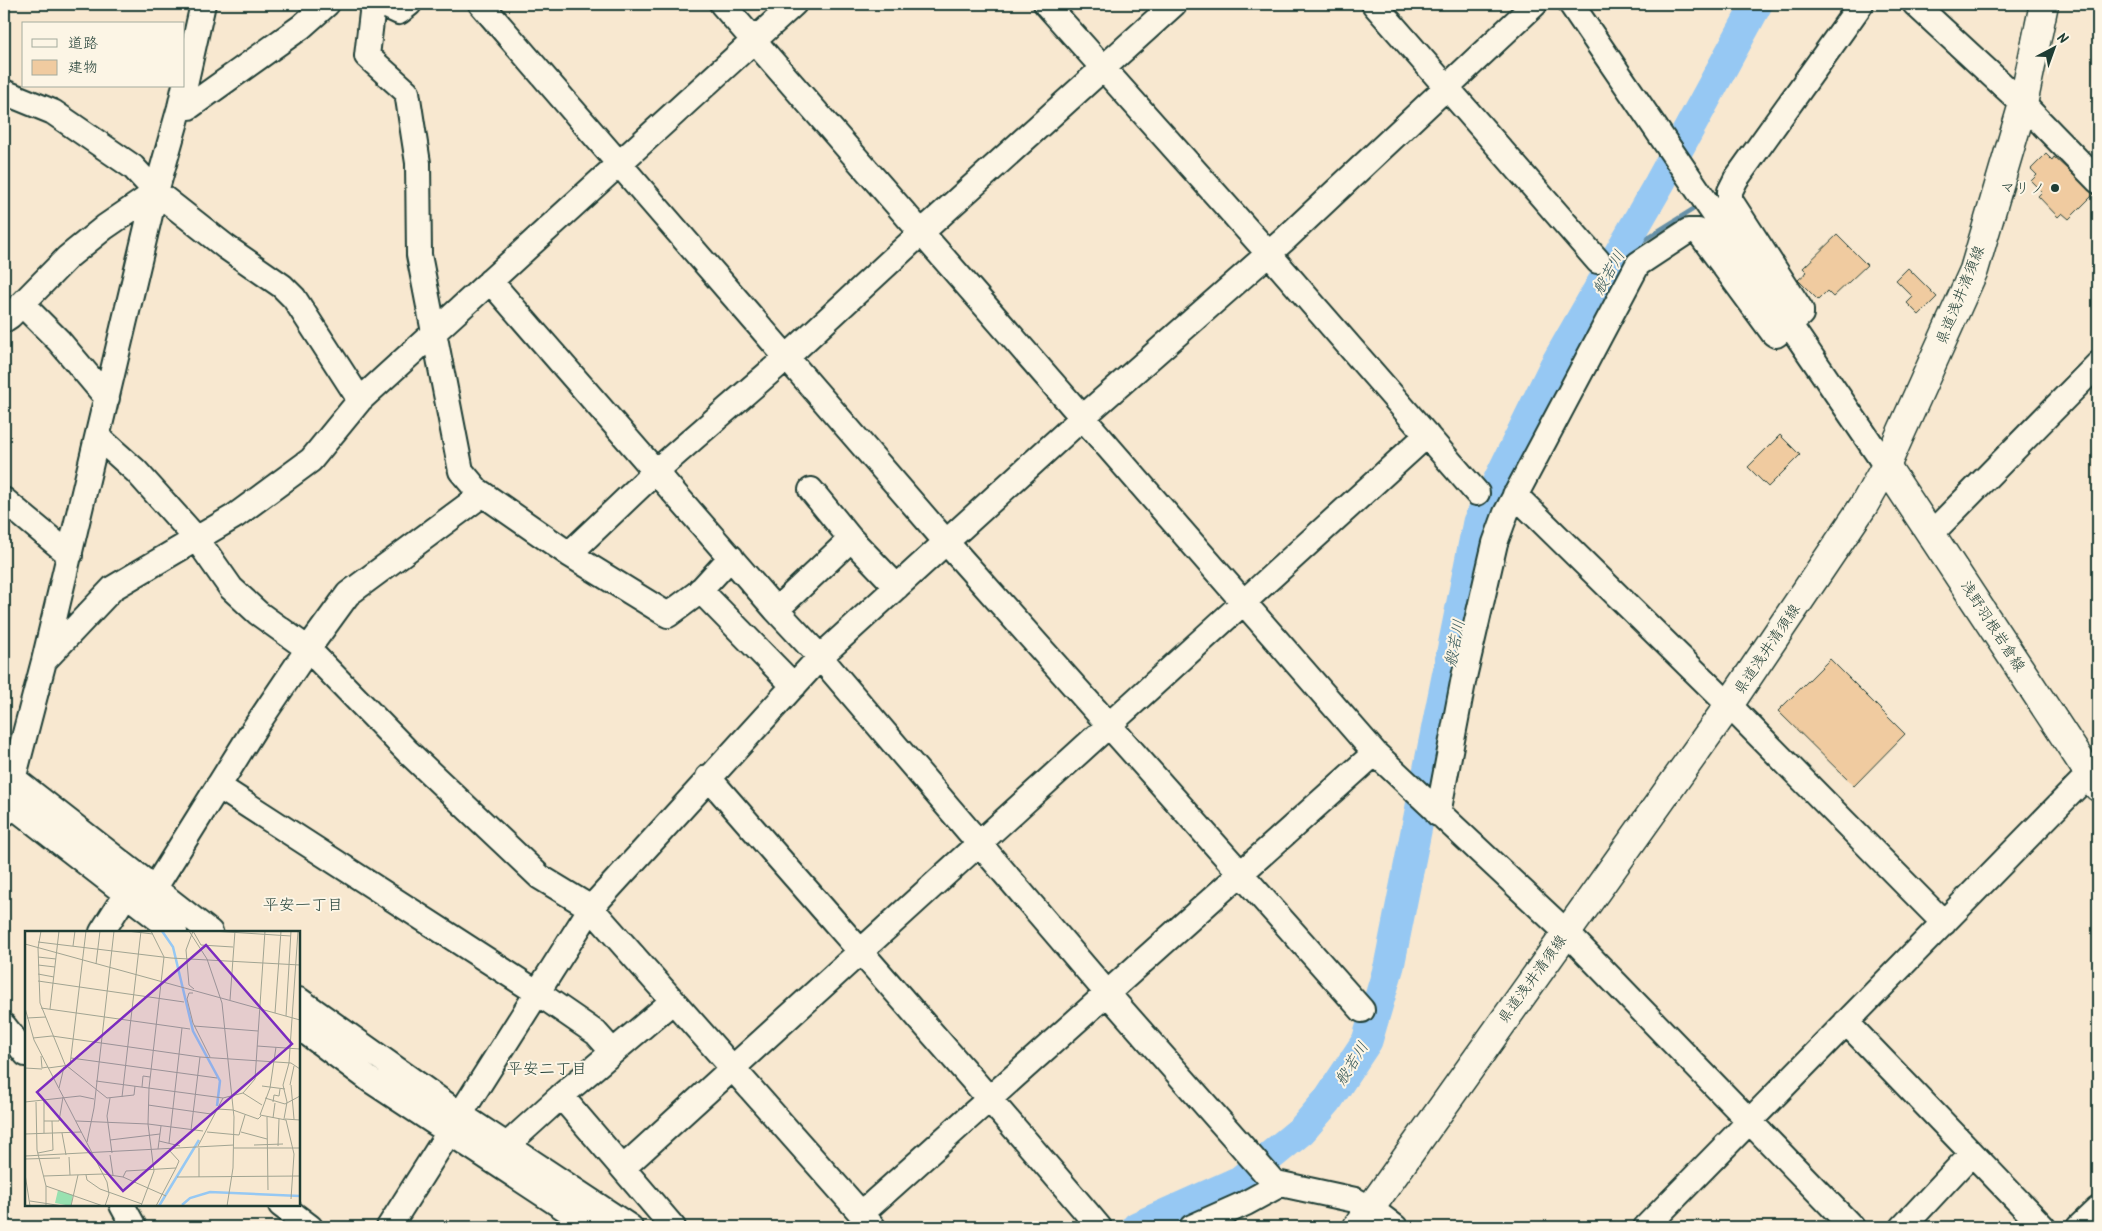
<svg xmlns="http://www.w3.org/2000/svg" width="2102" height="1231" viewBox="0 0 2102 1231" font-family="Kalam,'Klee One',sans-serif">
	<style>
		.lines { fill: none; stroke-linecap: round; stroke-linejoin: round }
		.stream { stroke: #6690a7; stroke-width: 5 }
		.river { stroke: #96c8f3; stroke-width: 31 }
		.building { fill: #f0cba0; stroke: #1f3d34 }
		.minor-casing { stroke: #1f3d34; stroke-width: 28 }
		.major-casing { stroke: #1f3d34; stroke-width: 31 }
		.minor { stroke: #fcf5e5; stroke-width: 24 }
		.major { stroke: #fcf5e5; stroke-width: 28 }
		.poi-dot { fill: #1f3d34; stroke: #fcf5e5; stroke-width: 2 }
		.labels { text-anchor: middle; stroke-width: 4; stroke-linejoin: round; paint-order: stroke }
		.poi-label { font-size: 15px; fill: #1f3d34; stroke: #fcf5e5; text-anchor: end }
		.street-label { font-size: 15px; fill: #1f3d34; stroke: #fcf5e5 }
		.water-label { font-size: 16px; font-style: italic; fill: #37595a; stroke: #fcf5e5 }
		.neighbourhood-label { font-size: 16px; fill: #1f3d34; stroke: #fcf5e5 }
		.inset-river { fill: none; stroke: #96c8f3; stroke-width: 2.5 }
		.inset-road { fill: none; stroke: #a1a492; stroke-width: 1 }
		.view { fill: #7b2cbf; fill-opacity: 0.15; stroke: #7b2cbf; stroke-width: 2.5 }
		.inset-edge { fill: none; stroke: #1f3d34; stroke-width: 2.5 }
	</style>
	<rect width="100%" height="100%" fill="#f8e8d0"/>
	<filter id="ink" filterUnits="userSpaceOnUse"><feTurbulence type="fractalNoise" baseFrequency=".02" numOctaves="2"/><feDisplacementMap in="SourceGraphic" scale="10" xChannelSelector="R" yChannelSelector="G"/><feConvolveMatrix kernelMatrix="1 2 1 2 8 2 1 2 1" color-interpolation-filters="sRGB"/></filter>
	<g filter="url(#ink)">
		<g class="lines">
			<path class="stream" d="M 1618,256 L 1692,210
				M 2090,1203 L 2098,1194
				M 2064,1227 L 2071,1221"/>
			<path class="river" d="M 1137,1227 L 1240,1181 L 1302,1130 L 1327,1101 L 1367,1041 L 1389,966 L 1478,522 L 1554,367 L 1659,184 L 1757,4"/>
		</g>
		<path class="building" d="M 2046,154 L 2052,160 L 2054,157 L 2094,194 L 2069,219 L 2062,213 L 2058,217 L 2038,196 L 2042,192 L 2031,181 L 2037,175 L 2031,169 Z
			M 1837,235 L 1867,265 L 1833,297 L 1827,291 L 1818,300 L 1798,280 L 1807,272 L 1803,268 Z
			M 1908,268 L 1937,297 L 1919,315 L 1907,303 L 1913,297 L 1896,280 Z
			M 1780,435 L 1800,455 L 1768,487 L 1748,467 Z
			M 1830,659 L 1905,734 L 1854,786 L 1778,711 Z"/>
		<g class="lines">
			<g class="minor-casing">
				<path id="minor" d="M 373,4 L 367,56 L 407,92 L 418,163 L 419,255 L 461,471 L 477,490 L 569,554 L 668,615 L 699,592 L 731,557
					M 382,4 L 399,12 L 409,4
					M 481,4 L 947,543 L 1362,1010
					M 722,4 L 1375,753 L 1566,932 L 1852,1227
					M 1046,4 L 1269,254 L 1477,493
					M 1374,4 L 1598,261
					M 1571,4 L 1886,466
					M 1915,4 L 2023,104 L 2098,181
					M 4,92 L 53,112 L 133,167 L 156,192 L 226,247 L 282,286 L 294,298 L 360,400
					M 180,107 L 189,107 L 301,27 L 327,4
					M 490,281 L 776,610 L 820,657 L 1107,993 L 1277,1186
					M 22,304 L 59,341 L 107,398
					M 4,320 L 10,316 L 68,257 L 105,227 L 156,192
					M 98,437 L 136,471 L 196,538 L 231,588 L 258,613 L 308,649 L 408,752 L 540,877 L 591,908 L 873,1227
					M 811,490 L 851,539
					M 1515,495 L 1729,705 L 1944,923
					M 4,500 L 70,555
					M 1932,533 L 2098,364
					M 569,554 L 656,471 L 787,357 L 922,232 L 1174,4
					M 700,590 L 794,686
					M 776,610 L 851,539 L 897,587
					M 44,661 L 113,588 L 235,516 L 311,460 L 360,400 L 794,4
					M 4,771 L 210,932
					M 708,777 C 838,927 971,1075 1099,1227
					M 218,786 L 538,993 L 596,1033 L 613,1052
					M 4,799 L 175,932
					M 4,814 L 44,661 L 152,206 L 180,107 L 203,4
					M 1438,814 L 1464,677 L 1495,543 L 1506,513 L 1638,264 L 1688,231 L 1698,231 L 1773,333 L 1776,335 L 1801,314 L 1801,310 L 1730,200 L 1730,191 L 1736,179 L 1861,4
					M 154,889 L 254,729 L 308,649 L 348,594 L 483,494
					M 102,932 L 126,894
					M 299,1000 L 461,1115 L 630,1227
					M 1846,1022 L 2043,1227
					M 4,1026 L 26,1054
					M 299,1027 L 370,1080 L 593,1227
					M 561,1096 L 673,1227
					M 507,1145 L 561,1096 L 673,1001
					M 623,1168 L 1427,435
					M 122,1205 L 134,1227
					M 281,1205 L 310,1227
					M 861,1214 L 1375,753
					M 389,1227 L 591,908 L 820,657 L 1082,418 L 1283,241 L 1535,4
					M 1192,1227 L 1246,1203 L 1281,1184 L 1355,1200 L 1370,1208 L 1395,1227
					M 1646,1227 L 2098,765
					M 1903,1227 L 1972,1153
					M 2079,1227 L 2098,1209"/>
			</g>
			<g class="major-casing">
				<path id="major" d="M 1886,466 L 2098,787
					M 1357,1227 L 1729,705 L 1864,505 L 1886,466 L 1974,270 L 2023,104 L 2044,4"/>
			</g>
			<use href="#minor" class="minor"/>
			<use href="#major" class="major"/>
		</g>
	</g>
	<circle class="poi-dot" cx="2055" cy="188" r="5"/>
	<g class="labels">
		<g class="poi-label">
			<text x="2045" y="193">マリノ</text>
		</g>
		<g class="street-label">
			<text transform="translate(1960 295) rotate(-68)" y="5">県道浅井清須線</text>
			<text transform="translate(1993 626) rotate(57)" y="5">浅野羽根岩倉線</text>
			<text transform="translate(1767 649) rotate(-56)" y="5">県道浅井清須線</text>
			<text transform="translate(1532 979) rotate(-54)" y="5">県道浅井清須線</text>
		</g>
		<g class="water-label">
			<text transform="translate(1608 272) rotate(-60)" y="6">般若川</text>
			<text transform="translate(1454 643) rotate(-79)" y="6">般若川</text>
			<text transform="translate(1351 1063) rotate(-58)" y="6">般若川</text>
		</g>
		<g class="neighbourhood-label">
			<text x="303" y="910">平安一丁目</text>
			<text x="547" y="1074">平安二丁目</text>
		</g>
	</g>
	<g transform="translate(25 931)">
		<rect width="275" height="275" fill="#f8e8d0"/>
		<path d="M 33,259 L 48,264 L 46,275 L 30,272 Z" fill="#98e1b0"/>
		<path class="inset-river" d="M 137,0 L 148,16 L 168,100 L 195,150 L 192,175M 157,274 L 165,267 L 185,261 L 275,265M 134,275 L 174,209"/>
		<path class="inset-road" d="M 16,0 L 13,17 L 15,72 L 41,136M 102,0 L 128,3M 164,0 L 182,28 L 197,72 L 209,186 L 208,237 L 202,275M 168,0 L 161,19 L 164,54 L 169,58M 168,0 L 176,14M 187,0 L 266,5M 13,11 L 146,27 L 275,34M 0,13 L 196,67M 176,14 L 208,16M 48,15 L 50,0M 13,26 L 31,28M 71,33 L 75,0M 13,34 L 30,36M 13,43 L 29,46M 13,50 L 159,71M 168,62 L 164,62 L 162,68 L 168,92 L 185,126M 196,67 L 275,89M 205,69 L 210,0M 0,77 L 9,109 L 82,251 L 84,263 L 80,275M 16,77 L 165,98M 25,78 L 34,0M 250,82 L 256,0M 261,85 L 266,0M 2,87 L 21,86M 169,95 L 233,100M 8,107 L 27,105 L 175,126 L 266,132 L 275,138M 232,115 L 275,118M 251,116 L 245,157 L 235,184 L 261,189 L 269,223 L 266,268M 16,125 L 17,137 L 23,136M 46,127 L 192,147M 42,135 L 82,167 L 109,164 L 110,155M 0,137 L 17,138M 23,137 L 45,134 L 61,0M 71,150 L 198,167M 265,154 L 269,135M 266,154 L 269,188M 237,155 L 260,158M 117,156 L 118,145 L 125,146M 34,157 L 39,136M 218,162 L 230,148 L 240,0M 97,166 L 116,0M 85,167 L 82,185 L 87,222M 240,167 L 260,173 L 275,165M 19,168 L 19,202M 0,171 L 55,165 L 69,168M 11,171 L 12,219 L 21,255 L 21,275M 248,171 L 249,164 L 254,165 L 255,158M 123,174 L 186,183M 193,178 L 208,179 L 233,188 L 236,185M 242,186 L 243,259M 248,187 L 250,172M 259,188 L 262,171 L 258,154 L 264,132 L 273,0M 260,188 L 275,189M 19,190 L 34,190 L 38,166M 51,190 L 123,193 L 178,200M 166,199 L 175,126M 182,201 L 214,204 L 220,184M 216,201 L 242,208M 37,202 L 41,224M 0,203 L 56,201M 85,209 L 135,203M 134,210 L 155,215M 62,211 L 69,177 L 89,0M 144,212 L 157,97M 229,214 L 258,213M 173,215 L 198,167 L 218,162 L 237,174M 253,215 L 254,188M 174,217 L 174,246M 209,217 L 275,217M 133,218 L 136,195M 13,222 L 28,219 L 27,190M 85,224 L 88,244M 0,225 L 209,214M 44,226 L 45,244M 0,228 L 35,227M 0,243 L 5,275M 61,244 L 62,249 L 75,258 L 117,273M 19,245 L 78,243 L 98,246 L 141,265M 98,246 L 101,240 L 151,237 L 154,230 L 144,219M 152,246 L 275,245M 21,255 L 78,275M 5,270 L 38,275M 46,275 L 53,244M 116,275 L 129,240 L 123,193 L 124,157 L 139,26 L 126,0M 131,275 L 151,237"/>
		<path class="view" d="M 181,14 L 267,113 L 98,260 L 12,161 Z"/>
		<rect width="275" height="275" class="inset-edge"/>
	</g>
	<rect width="2102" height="1231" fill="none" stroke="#fcf5e5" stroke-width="20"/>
	<rect x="10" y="10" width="2082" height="1211" fill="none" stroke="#1f3d34" stroke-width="2" filter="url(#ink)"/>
	<rect x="22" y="22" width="162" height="65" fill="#fcf5e5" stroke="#a4ab9e"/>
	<rect x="32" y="39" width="25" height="8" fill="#fcf5e5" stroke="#a4ab9e"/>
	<text x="68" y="48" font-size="15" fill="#1f3d34">道路</text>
	<rect x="32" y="60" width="25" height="15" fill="#f0cba0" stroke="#a4ab9e"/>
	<text x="68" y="72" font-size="15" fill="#1f3d34">建物</text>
	<g transform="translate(2054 48) rotate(41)" stroke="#fcf5e5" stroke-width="4" paint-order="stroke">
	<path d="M0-4L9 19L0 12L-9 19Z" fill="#1f3d34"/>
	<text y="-8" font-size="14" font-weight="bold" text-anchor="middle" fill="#1f3d34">N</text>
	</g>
</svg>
